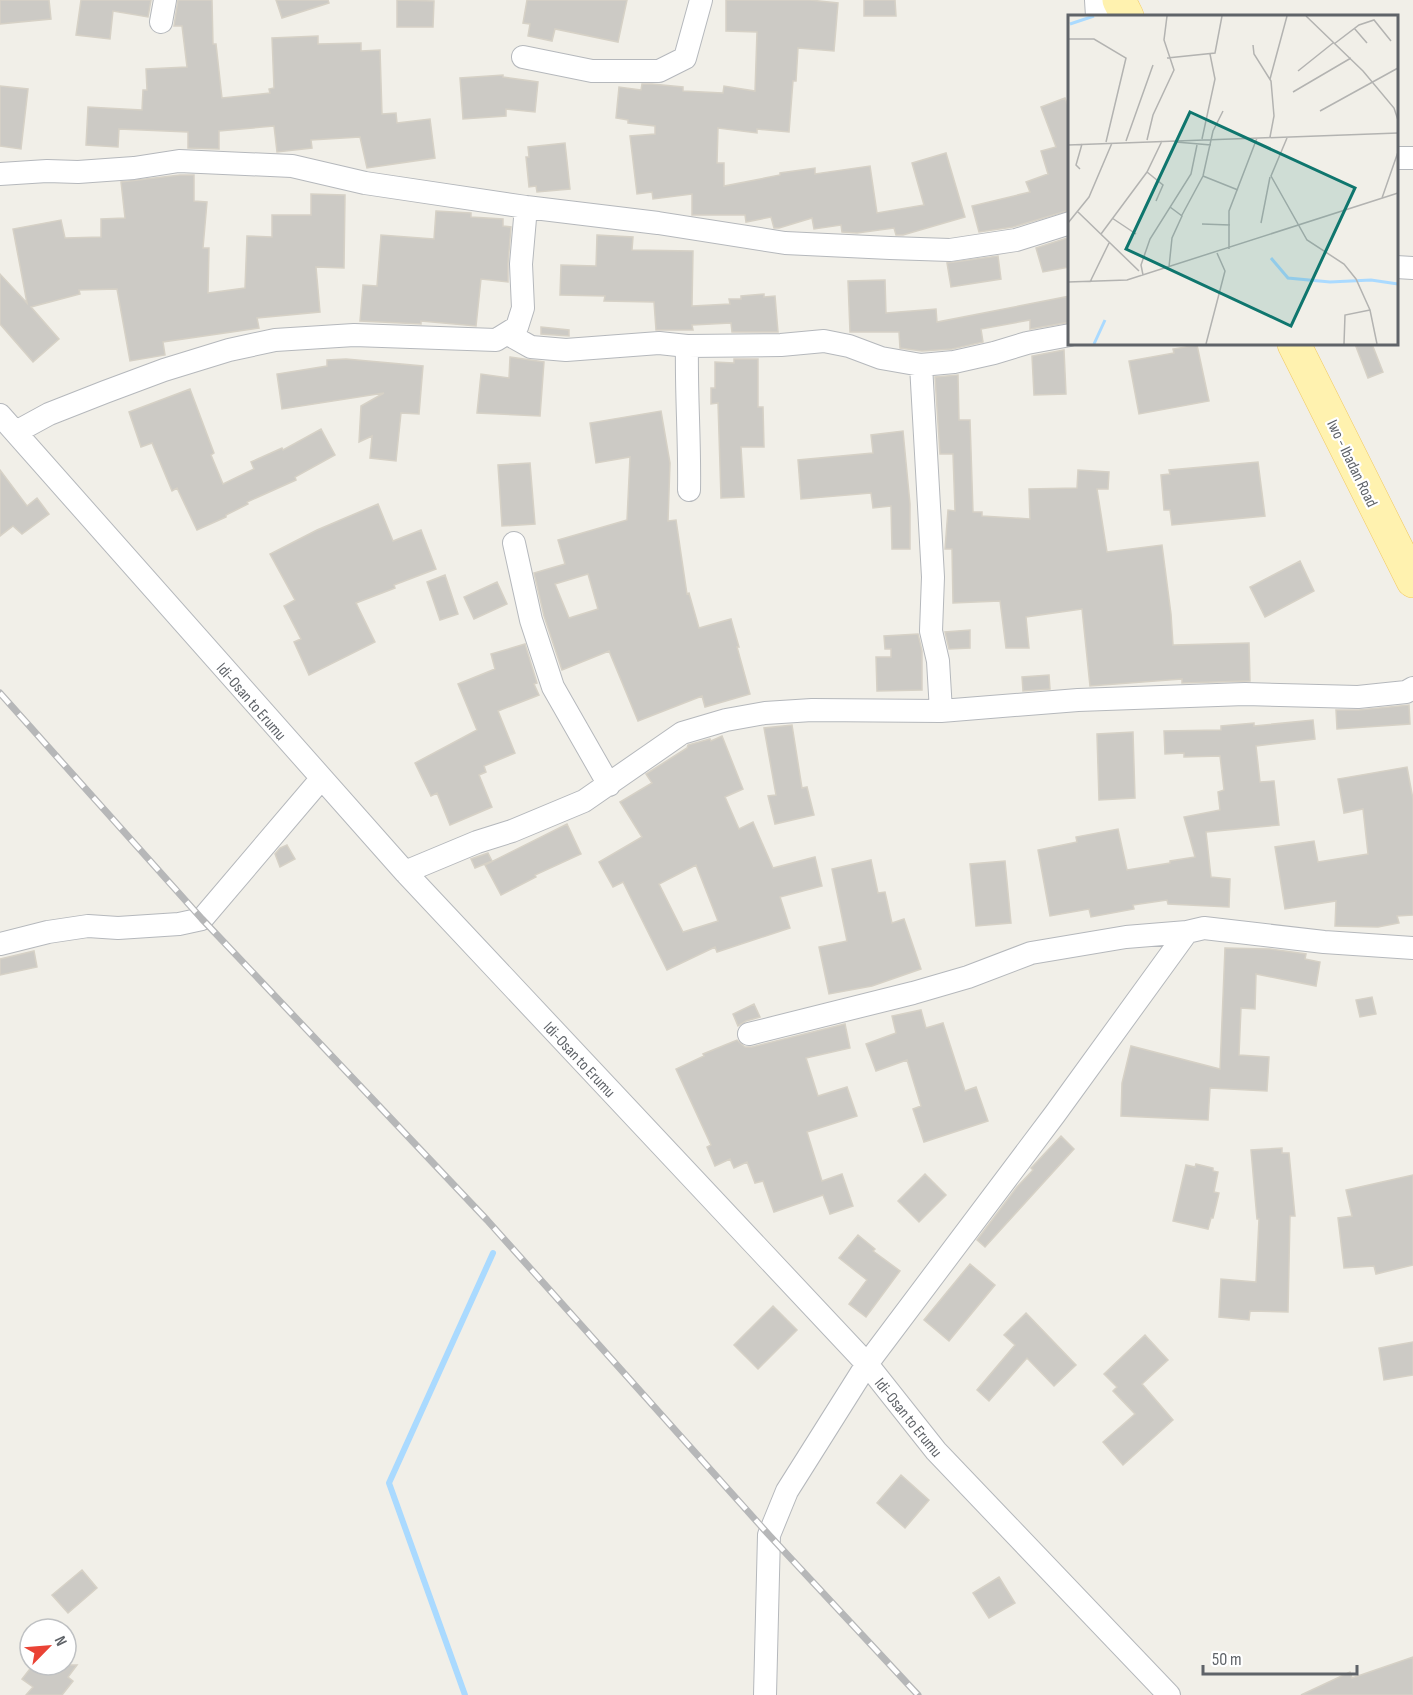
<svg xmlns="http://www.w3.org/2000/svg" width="1413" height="1695" viewBox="0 0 1413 1695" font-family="'Sofia Sans Condensed',sans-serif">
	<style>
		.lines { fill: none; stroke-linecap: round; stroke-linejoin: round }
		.stream { stroke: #aadaff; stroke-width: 6 }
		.building { fill: #cccac5; stroke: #d6d1c6; stroke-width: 1.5; fill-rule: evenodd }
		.minor-casing { stroke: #b5b8bc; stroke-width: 24 }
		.primary-casing { stroke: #f2c960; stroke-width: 34 }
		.minor { stroke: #fff; stroke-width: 22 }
		.primary { stroke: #fff2af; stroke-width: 33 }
		.rail-casing { stroke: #b6b7b8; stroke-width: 7 }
		.rail { stroke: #fff; stroke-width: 4.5; stroke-dasharray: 14; stroke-linecap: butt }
		.labels { text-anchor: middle; stroke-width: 4.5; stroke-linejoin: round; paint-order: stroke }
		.street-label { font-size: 16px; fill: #5f6368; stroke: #fff }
		.inset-river { fill: none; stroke: #aadaff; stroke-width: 3 }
		.inset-road { fill: none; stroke: #b3b3b1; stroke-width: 1.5 }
		.view { fill: #0f766e; fill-opacity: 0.15; stroke: #0f766e; stroke-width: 3 }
		.inset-edge { fill: none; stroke: #5f6368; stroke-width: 3 }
	</style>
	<rect width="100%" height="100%" fill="#f1efe8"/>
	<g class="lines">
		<path class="stream" d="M 465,1695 L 389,1483 L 493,1253"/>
	</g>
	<path class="building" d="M 0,0 L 49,0 L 51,19 L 0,24 Z
		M 81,0 L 151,0 L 148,17 L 113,11 L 110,39 L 76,35 Z
		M 178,0 L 212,0 L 213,44 L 216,44 L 222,98 L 270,93 L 269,89 L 274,88 L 272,38 L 318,36 L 318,44 L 361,43 L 361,51 L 380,50 L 382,114 L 396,113 L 397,123 L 430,119 L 435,158 L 367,168 L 360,137 L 311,140 L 312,148 L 277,152 L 274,126 L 219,131 L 219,149 L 188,148 L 188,132 L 119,129 L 118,147 L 86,145 L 88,107 L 142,110 L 143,90 L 147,90 L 146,69 L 187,67 L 182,26 L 174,26 Z
		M 276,0 L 328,0 L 329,3 L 282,18 Z
		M 397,0 L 434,1 L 433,27 L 397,27 Z
		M 527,0 L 627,0 L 618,42 L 555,29 L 552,41 L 528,36 L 530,24 L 523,23 Z
		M 726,0 L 810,0 L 838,3 L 834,51 L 798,48 L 796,81 L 793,81 L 789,132 L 757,129 L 757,133 L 718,128 L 717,163 L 724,163 L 724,186 L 780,175 L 780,173 L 815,168 L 815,174 L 870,166 L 877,213 L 924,205 L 912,163 L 946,153 L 965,217 L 903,235 L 896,235 L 894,228 L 857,233 L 842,232 L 841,225 L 814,229 L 812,218 L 779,228 L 774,228 L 771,217 L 746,222 L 745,215 L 692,215 L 692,194 L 653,199 L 652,192 L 637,194 L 630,136 L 655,134 L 655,126 L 628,123 L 628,120 L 616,118 L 619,87 L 641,90 L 642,84 L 652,84 L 683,87 L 683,91 L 723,93 L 724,86 L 755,91 L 757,32 L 726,31 Z
		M 864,0 L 895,0 L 896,16 L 864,16 Z
		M 503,75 L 503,77 L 538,82 L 535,112 L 506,109 L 506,116 L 463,119 L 460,78 Z
		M 0,86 L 28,89 L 21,149 L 0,146 Z
		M 1065,98 L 1070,111 L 1070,210 L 1013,227 L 979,232 L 972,206 L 1030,192 L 1026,182 L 1048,174 L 1041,151 L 1056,147 L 1041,107 Z
		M 565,143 L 570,189 L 537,192 L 536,186 L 529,187 L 526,157 L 529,157 L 528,147 Z
		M 180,175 L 194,175 L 194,201 L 207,202 L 203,248 L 209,248 L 208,293 L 245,288 L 247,236 L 272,237 L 272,215 L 311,215 L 311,194 L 345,195 L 344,268 L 316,267 L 320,312 L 257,318 L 259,328 L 163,342 L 165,355 L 130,361 L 117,289 L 79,290 L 80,294 L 31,307 L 59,339 L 33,362 L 0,324 L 0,274 L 27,303 L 13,229 L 61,220 L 65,238 L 101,237 L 101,219 L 125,218 L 121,182 Z
		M 436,211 L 471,213 L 471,217 L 503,219 L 503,226 L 511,227 L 508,263 L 508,282 L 481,279 L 476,326 L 421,321 L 421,324 L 360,321 L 363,285 L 377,286 L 381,235 L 434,239 Z
		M 597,235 L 633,237 L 632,250 L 693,251 L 692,306 L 730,304 L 729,299 L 741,299 L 741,296 L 764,294 L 764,297 L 775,296 L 778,332 L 732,332 L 731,323 L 692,325 L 693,330 L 656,330 L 654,302 L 604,301 L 605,296 L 560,295 L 561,265 L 596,266 Z
		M 1070,237 L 1070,267 L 1043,272 L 1036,248 Z
		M 998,256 L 1001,279 L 951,287 L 947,263 Z
		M 885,280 L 886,313 L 936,309 L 937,322 L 1070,296 L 1070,322 L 1030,329 L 1030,320 L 981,329 L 983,342 L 952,349 L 922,351 L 900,348 L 899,332 L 850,332 L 848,281 Z
		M 541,327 L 569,330 L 569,336 L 541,334 Z
		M 1355,344 L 1372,344 L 1383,372 L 1368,378 Z
		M 1197,345 L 1209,401 L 1139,414 L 1129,361 L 1174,353 L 1173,349 Z
		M 1064,350 L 1066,394 L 1034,395 L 1032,356 Z
		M 510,357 L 544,362 L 540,416 L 477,413 L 481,374 L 509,378 Z
		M 346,359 L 423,366 L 419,414 L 401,413 L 396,461 L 370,458 L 372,436 L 359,442 L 361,406 L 384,393 L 282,409 L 277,374 L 327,366 L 327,360 Z
		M 734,359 L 758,359 L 758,407 L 763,407 L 764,447 L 741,447 L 744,497 L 721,498 L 718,403 L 711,404 L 711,388 L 715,388 L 715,362 L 734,363 Z
		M 958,375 L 959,420 L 970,420 L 973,512 L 982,512 L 982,516 L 1030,519 L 1029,489 L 1077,488 L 1078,470 L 1109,472 L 1108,489 L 1097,489 L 1107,552 L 1162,545 L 1171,614 L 1173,645 L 1249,643 L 1250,681 L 1182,683 L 1182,679 L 1090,686 L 1082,609 L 1026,617 L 1029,648 L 1006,648 L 1000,601 L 953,603 L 952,549 L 945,549 L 948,510 L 955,511 L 953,454 L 940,454 L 935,377 Z
		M 190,389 L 214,453 L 211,455 L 223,484 L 254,469 L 251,462 L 282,448 L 283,450 L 321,429 L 335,455 L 295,477 L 296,480 L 247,502 L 248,504 L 226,515 L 226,517 L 197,530 L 177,488 L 172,491 L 152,443 L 141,447 L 129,412 Z
		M 661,411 L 670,463 L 668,521 L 676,520 L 687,594 L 689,593 L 699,628 L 731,619 L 739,647 L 737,647 L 750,694 L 705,707 L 702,696 L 638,721 L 609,651 L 562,670 L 544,616 L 534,573 L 565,564 L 558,540 L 627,520 L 630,457 L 596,463 L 590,423 ZM 588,574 L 598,609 L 569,618 L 555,584 Z
		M 903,431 L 910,504 L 910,549 L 892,549 L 891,506 L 873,508 L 871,493 L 801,499 L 798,460 L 873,453 L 871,435 Z
		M 1258,462 L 1265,516 L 1172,525 L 1170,510 L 1164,510 L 1161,475 L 1170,474 L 1169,470 Z
		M 530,463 L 535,524 L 502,526 L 498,465 Z
		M 0,470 L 27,506 L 37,498 L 49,514 L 22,534 L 13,526 L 0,536 Z
		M 378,504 L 393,541 L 421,530 L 436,569 L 394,585 L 395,588 L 356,603 L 375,642 L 309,675 L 294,642 L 301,639 L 284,606 L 295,600 L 270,554 L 317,530 Z
		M 1300,561 L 1314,591 L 1265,617 L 1250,587 Z
		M 445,575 L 458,614 L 440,620 L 427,582 Z
		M 497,582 L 507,604 L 474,619 L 464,597 Z
		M 970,630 L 970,648 L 949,649 L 945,632 Z
		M 918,634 L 922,651 L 922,690 L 877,691 L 876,657 L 891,657 L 891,649 L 885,649 L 884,636 Z
		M 525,644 L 537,683 L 534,684 L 539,695 L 498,711 L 515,753 L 484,766 L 486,772 L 479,775 L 492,807 L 450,825 L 437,793 L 431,796 L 415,763 L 477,730 L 458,684 L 495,669 L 491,654 Z
		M 1049,675 L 1050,689 L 1023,691 L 1022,677 Z
		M 1409,705 L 1410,724 L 1337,729 L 1336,710 L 1359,710 Z
		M 1313,720 L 1315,739 L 1256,746 L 1260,782 L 1274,781 L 1279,825 L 1206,832 L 1211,877 L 1230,879 L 1229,907 L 1168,904 L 1167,900 L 1133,905 L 1134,909 L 1091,917 L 1089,909 L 1050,916 L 1038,850 L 1077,842 L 1076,837 L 1118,829 L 1127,870 L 1170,863 L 1170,861 L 1195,857 L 1184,817 L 1220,810 L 1218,792 L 1224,790 L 1220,756 L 1184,757 L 1184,753 L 1165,754 L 1164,731 L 1221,730 L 1221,726 L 1254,723 L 1254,726 Z
		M 792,725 L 802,788 L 807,787 L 814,815 L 775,824 L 768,796 L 776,795 L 764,728 Z
		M 1133,732 L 1135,798 L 1099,800 L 1097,734 Z
		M 722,736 L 743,789 L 725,797 L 739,829 L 753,822 L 773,868 L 815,857 L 822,886 L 780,897 L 790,928 L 717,952 L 715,947 L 667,970 L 623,882 L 613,887 L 599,862 L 642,837 L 620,802 L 652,783 L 646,774 L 687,748 L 688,745 L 710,739 L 711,741 ZM 696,865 L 718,921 L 683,932 L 659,884 Z
		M 1407,767 L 1413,799 L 1413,915 L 1397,916 L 1399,923 L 1378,927 L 1335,926 L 1336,901 L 1285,909 L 1275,847 L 1314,841 L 1318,862 L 1368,854 L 1363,809 L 1344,813 L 1338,779 Z
		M 567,824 L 581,854 L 535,875 L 536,877 L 501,895 L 485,865 Z
		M 287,845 L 295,859 L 280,867 L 275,854 L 280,848 Z
		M 488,853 L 492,861 L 475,868 L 471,859 Z
		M 871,860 L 878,893 L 885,892 L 892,923 L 904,919 L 921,969 L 872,986 L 829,994 L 819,947 L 847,941 L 832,869 Z
		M 1005,861 L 1011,923 L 976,926 L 970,864 Z
		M 1225,948 L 1270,949 L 1306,954 L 1305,959 L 1320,962 L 1316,986 L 1256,974 L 1255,1009 L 1241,1008 L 1239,1055 L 1269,1057 L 1267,1091 L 1210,1088 L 1208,1120 L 1121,1116 L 1122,1083 L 1131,1046 L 1220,1069 Z
		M 34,951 L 37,967 L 0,975 L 0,959 Z
		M 1372,997 L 1376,1014 L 1360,1017 L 1356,1000 Z
		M 754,1004 L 760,1017 L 746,1021 L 738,1026 L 733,1014 Z
		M 921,1010 L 926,1028 L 943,1023 L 965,1091 L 976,1087 L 988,1121 L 924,1142 L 913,1109 L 921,1106 L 907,1060 L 876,1071 L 866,1044 L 896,1033 L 892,1016 Z
		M 845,1024 L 850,1048 L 806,1058 L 818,1096 L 847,1087 L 857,1116 L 807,1132 L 822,1181 L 842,1174 L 853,1206 L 830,1214 L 823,1195 L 774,1212 L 763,1181 L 755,1183 L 747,1162 L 734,1168 L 730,1159 L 715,1166 L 707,1147 L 711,1145 L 676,1069 L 704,1056 L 703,1054 L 737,1040 L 745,1047 L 752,1047 Z
		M 1061,1136 L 1074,1149 L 985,1247 L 977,1240 L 1017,1187 L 1033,1170 L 1031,1168 L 1033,1166 Z
		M 1282,1148 L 1282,1153 L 1289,1153 L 1295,1216 L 1290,1216 L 1288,1312 L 1250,1311 L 1249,1320 L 1219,1317 L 1221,1279 L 1256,1282 L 1259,1219 L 1257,1219 L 1251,1150 Z
		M 1196,1164 L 1213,1168 L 1213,1171 L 1218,1172 L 1214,1192 L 1219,1193 L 1213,1218 L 1211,1218 L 1208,1229 L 1173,1221 L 1186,1165 L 1195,1167 Z
		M 925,1174 L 946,1195 L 919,1222 L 898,1201 Z
		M 1413,1175 L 1413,1265 L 1376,1274 L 1374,1266 L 1344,1268 L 1338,1218 L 1352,1216 L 1346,1190 Z
		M 858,1235 L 875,1249 L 873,1251 L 900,1271 L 866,1317 L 849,1304 L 867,1280 L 839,1258 Z
		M 970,1264 L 995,1285 L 949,1341 L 924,1320 Z
		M 773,1306 L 797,1330 L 758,1369 L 734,1345 Z
		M 1026,1313 L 1076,1365 L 1054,1386 L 1027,1358 L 989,1401 L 977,1390 L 1015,1345 L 1004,1335 Z
		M 1145,1335 L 1168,1360 L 1142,1384 L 1173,1420 L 1123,1465 L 1103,1442 L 1135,1414 L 1113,1391 L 1117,1387 L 1104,1374 Z
		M 1413,1342 L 1413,1375 L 1384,1380 L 1379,1348 Z
		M 901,1475 L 929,1500 L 905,1528 L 877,1503 Z
		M 82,1570 L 97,1588 L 68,1613 L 52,1595 Z
		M 999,1577 L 1015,1603 L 989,1618 L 973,1593 Z
		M 1413,1657 L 1413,1695 L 1301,1695 L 1350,1672 L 1352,1678 Z
		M 33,1665 L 77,1665 L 68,1677 L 73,1681 L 62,1695 L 26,1695 L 33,1687 L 22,1679 Z"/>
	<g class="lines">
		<g class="minor-casing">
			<path id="minor" d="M 1096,0 L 1097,16
				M 161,22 L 165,0
				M 523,57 L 592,71 L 659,71 L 685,58 L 701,0
				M 1396,158 L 1413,158
				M 0,174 L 47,171 L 78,172 L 134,168 L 179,161 L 292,166 L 365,183 L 526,207 L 658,223 L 785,243 L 890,248 L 950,250 L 1016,240 L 1070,223
				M 1396,267 L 1413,268
				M 508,334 L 531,347 L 566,350 L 659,343 L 687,346 L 781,345 L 824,341 L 849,346 L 881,358 L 921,365 L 954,362 L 994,353 L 1027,343 L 1070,335
				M 687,346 C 686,394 690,442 689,490
				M 921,365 L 933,577 L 931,631 L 938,661 L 941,711
				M 0,415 L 405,872 L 867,1364 L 936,1451 L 1169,1695
				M 16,432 L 49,414 L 105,392 L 164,370 L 229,350 L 275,340 L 354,335 L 496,340 L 517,327 L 523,308 L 521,264 L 526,207
				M 514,543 L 531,620 L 553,687 L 609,785
				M 405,872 L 477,842 L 512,831 L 584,801 L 682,733 L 726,720 L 765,713 L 812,710 L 941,711 L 1078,700 L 1245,694 L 1358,697 L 1406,692 L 1413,688
				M 0,944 L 48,932 L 88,926 L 118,928 L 179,924 L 202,919 L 321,779
				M 749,1034 L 913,993 L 968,977 L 1031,953 L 1126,937 L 1187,932
				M 765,1695 L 769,1535 L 787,1491 L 867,1364 L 1055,1114 L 1187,932 L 1204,928 L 1324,942 L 1413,948"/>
		</g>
		<g class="primary-casing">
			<path id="primary" d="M 1119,0 L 1127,16
				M 1294,344 L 1413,581"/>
		</g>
		<use href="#minor" class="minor"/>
		<use href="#primary" class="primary"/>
		<g class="rail-casing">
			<path id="rail" d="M 0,693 L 202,919 L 487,1220 L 769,1535 L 918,1695"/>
		</g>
		<use href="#rail" class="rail"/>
	</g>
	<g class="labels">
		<g class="street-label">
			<text transform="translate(1353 463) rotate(64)" y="6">Iwo - Ibadan Road</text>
			<text transform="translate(252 701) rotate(49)" y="6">Idi-Osan to Erumu</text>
			<text transform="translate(580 1059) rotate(47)" y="6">Idi-Osan to Erumu</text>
			<text transform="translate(909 1417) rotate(51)" y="6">Idi-Osan to Erumu</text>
		</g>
	</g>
	<g transform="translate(1068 15)">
		<rect width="330" height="330" fill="#f1efe8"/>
		<path class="inset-river" d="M 2,9 L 26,1M 203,243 L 220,263 L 262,267 L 303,265 L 330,269M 26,329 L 37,305"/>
		<path class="inset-road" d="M 238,1 L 295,56 L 326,93 L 330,105M 286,13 L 299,28M 0,24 L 26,24 L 58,43 L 38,127M 266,29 L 291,10 L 306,5 L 323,26M 185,30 L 186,39 L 203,66 L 206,101 L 202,122M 99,43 L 147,38 L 154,1M 230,56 L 265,28M 202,64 L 219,1M 225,77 L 283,43M 252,96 L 330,53M 219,123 L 203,161 L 239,225 L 276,249 L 288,264 L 302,295 L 309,329M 134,124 L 147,64 L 142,39M 79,125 L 85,100 L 106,55 L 96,25 L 99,1M 58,126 L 85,50M 108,127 L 143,130M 0,130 L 330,118M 12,154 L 8,150 L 14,129M 79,157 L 95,170 L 88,186M 135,161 L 170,175M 314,183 L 330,137M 10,197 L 71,256M 114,200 L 135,161 L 145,116 L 155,96M 44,203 L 68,219M 0,208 L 21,182 L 44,128M 193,208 L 202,162M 134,209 L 162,210M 33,219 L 79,157 L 94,126M 161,234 L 161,196 L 189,123M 101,252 L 104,223 L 114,201 L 102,192M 75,260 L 73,250 L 82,224 L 123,159 L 129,130M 0,267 L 59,265 L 330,178M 22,267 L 41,228M 138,329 L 157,256 L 149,238M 276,329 L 277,300 L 302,295"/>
		<path class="view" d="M 122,97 L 287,173 L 223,311 L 58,234 Z"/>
		<rect width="330" height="330" class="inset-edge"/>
	</g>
	<g transform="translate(48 1647) rotate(65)"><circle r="28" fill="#ffffff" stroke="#bfc1c3" stroke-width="1.5"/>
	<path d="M0-4.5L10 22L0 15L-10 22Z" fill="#ea4335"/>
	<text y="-9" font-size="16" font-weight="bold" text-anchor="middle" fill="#5f6368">N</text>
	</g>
	<path d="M1203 1665v9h154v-9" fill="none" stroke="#5f6368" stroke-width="3"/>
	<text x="1212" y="1665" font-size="18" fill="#5f6368" stroke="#ffffff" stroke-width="4.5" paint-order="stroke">50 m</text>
</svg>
